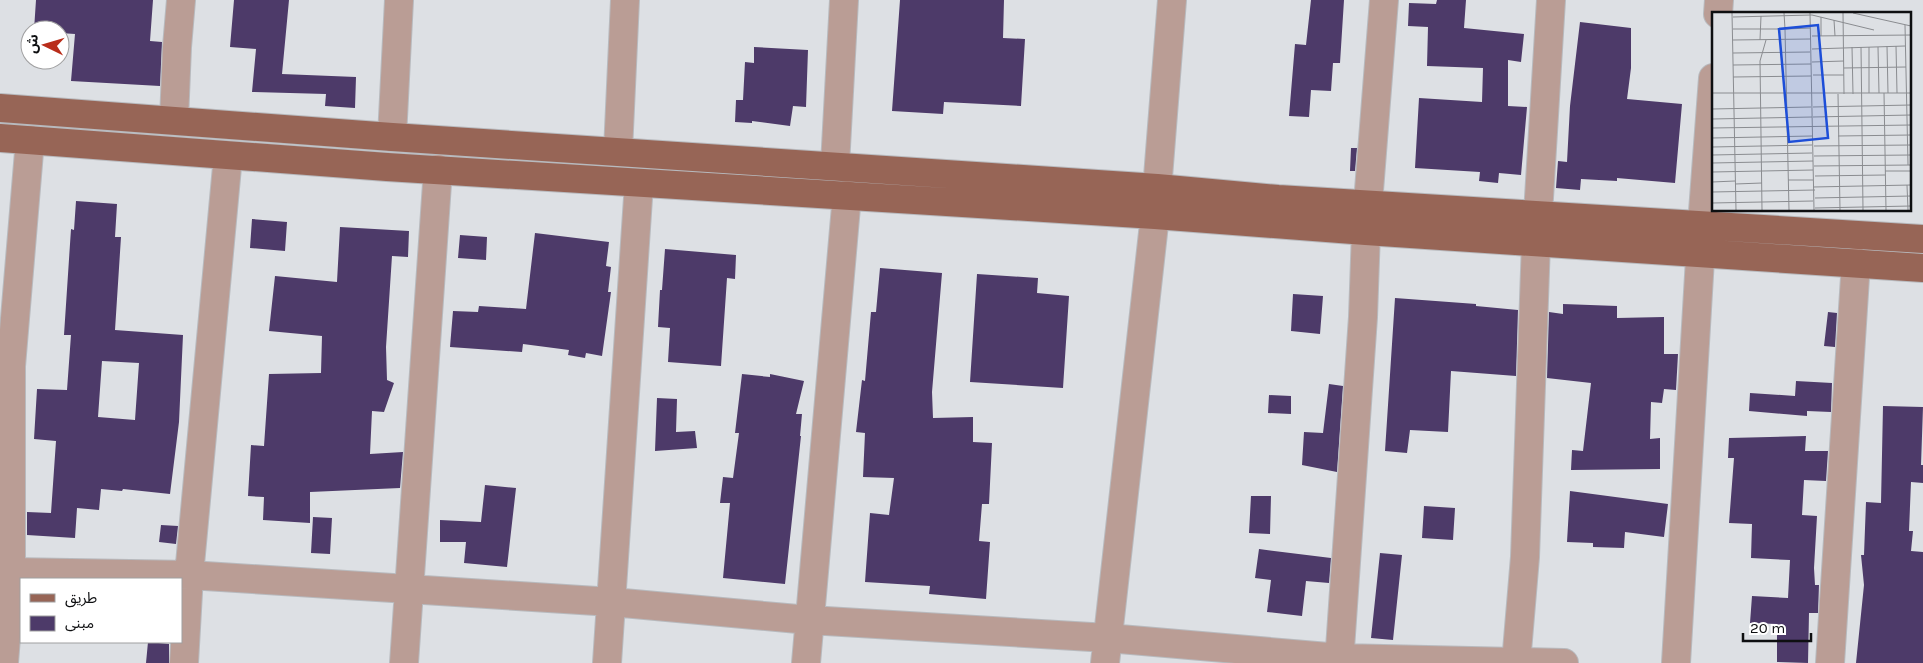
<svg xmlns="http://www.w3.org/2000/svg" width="1923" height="663" viewBox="0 0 1923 663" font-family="Karla,'Noto Sans Arabic',sans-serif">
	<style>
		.building { fill: #4d3a69; fill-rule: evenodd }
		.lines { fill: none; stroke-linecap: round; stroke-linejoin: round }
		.minor-casing { stroke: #b8babe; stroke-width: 30 }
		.major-casing { stroke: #b8babe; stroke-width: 30 }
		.minor { stroke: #ba9d95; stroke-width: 28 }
		.major { stroke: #976556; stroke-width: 28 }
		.inset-road { fill: none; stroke: #8a8c90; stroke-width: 1 }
		.view { fill: #1d4ed8; fill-opacity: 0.15; stroke: #1d4ed8; stroke-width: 2.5 }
		.inset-edge { fill: none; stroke: #0e0f11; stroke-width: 2.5 }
	</style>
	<rect width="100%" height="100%" fill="#dde0e4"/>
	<path class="building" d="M 36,0 L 153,0 L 150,41 L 162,42 L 160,86 L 71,81 L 75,34 L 60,33 L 60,30 L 34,30 Z
		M 234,0 L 289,0 L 282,74 L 356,77 L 355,108 L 325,106 L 326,94 L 252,92 L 256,49 L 230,47 Z
		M 900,0 L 1004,0 L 1003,38 L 1025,39 L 1021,106 L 944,102 L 943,114 L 892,111 Z
		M 1311,0 L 1344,0 L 1340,63 L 1333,63 L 1331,91 L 1311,90 L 1309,117 L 1289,116 L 1295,44 L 1306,45 Z
		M 1437,0 L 1466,0 L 1464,28 L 1524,34 L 1521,62 L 1508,60 L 1508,106 L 1527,107 L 1521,175 L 1499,173 L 1498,183 L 1479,181 L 1480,172 L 1415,168 L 1419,98 L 1482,102 L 1483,68 L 1427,66 L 1428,27 L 1408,26 L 1409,3 L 1436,4 Z
		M 1580,22 L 1631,28 L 1631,68 L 1627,99 L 1682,104 L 1675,183 L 1617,178 L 1617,181 L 1581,179 L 1580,190 L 1556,188 L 1558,161 L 1567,162 L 1570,106 Z
		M 754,47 L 808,50 L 806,107 L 793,106 L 790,126 L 752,121 L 752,123 L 735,122 L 736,100 L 743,100 L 745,62 L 754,63 Z
		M 1351,148 L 1357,148 L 1355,171 L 1350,171 Z
		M 76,201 L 117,204 L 115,237 L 121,237 L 115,330 L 183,335 L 179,422 L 170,494 L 123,489 L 122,491 L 101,489 L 99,510 L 77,508 L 75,538 L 27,535 L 27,512 L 51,513 L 56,441 L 34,439 L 37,389 L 67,390 L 71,335 L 64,335 L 71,229 L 74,230 ZM 102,361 L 139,363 L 135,420 L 98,417 Z
		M 252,219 L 287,222 L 285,251 L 250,248 Z
		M 340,227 L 409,231 L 408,257 L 392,256 L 386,347 L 387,380 L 394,383 L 384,412 L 372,411 L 370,454 L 403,452 L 400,488 L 310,492 L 310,523 L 263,520 L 264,497 L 248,496 L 251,445 L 264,446 L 269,374 L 321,373 L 322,336 L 269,331 L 275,276 L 337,282 Z
		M 535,233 L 609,242 L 606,266 L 611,267 L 608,292 L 611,292 L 602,356 L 586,353 L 585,358 L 568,355 L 569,350 L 523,344 L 522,352 L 450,347 L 453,311 L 478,312 L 479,306 L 526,309 Z
		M 460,235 L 487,237 L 486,260 L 458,258 Z
		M 665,249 L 736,255 L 735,279 L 727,278 L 721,366 L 668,362 L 670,328 L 658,327 L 660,290 L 662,290 Z
		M 880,268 L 942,273 L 932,392 L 933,418 L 973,417 L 973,442 L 992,443 L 989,504 L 982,504 L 979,541 L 990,542 L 986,599 L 929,594 L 930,586 L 865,582 L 870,513 L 889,515 L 894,478 L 863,477 L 865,433 L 856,432 L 862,380 L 865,381 L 871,312 L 876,312 Z
		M 977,274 L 1038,278 L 1037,293 L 1069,296 L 1063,388 L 970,382 Z
		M 1293,294 L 1323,296 L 1320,334 L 1291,331 Z
		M 1395,298 L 1476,304 L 1476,306 L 1518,310 L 1516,376 L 1451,371 L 1448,432 L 1410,430 L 1407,453 L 1385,451 Z
		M 1563,304 L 1617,306 L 1617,318 L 1664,317 L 1664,354 L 1678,354 L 1676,390 L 1664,389 L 1662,403 L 1651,402 L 1650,439 L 1660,438 L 1660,469 L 1571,470 L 1572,450 L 1583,451 L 1591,383 L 1547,378 L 1549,312 L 1563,314 Z
		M 1828,312 L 1837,313 L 1835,347 L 1824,346 Z
		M 742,374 L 770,377 L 770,374 L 804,381 L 796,414 L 802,414 L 800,436 L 801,436 L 785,584 L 723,578 L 730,503 L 720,503 L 723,477 L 733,478 L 739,433 L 735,433 Z
		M 1796,381 L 1832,383 L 1831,412 L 1807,411 L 1807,416 L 1749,411 L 1750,393 L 1795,396 Z
		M 1329,384 L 1343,386 L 1337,472 L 1302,465 L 1304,432 L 1323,433 Z
		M 1269,395 L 1291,396 L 1291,414 L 1268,413 Z
		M 657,398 L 677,399 L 676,432 L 695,431 L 697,448 L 655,451 Z
		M 1883,406 L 1923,407 L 1921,465 L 1923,465 L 1923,483 L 1911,482 L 1909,531 L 1913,531 L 1911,551 L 1923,552 L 1923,663 L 1856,663 L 1864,585 L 1861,555 L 1864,555 L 1866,502 L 1881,503 Z
		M 1806,436 L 1805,451 L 1828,451 L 1826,481 L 1804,480 L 1802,515 L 1817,516 L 1814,568 L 1815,585 L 1819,585 L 1818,613 L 1809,613 L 1808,663 L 1777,662 L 1777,624 L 1750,623 L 1752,596 L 1788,598 L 1790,560 L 1751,558 L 1752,524 L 1729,523 L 1734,458 L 1728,458 L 1729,438 Z
		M 485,485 L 516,488 L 507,567 L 464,563 L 466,542 L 440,542 L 440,520 L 481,522 Z
		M 1570,491 L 1668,504 L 1664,537 L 1625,532 L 1624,548 L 1593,547 L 1593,543 L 1567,542 Z
		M 1251,496 L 1271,496 L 1270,534 L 1249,533 Z
		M 1424,506 L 1455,508 L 1453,540 L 1422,538 Z
		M 313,517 L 332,518 L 330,554 L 311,553 Z
		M 161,525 L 178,526 L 176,544 L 159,542 Z
		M 1259,549 L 1331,558 L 1329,583 L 1306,581 L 1302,616 L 1267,612 L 1271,580 L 1255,578 Z
		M 1380,553 L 1402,555 L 1393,640 L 1371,638 Z
		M 148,642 L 169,644 L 169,663 L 146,663 Z"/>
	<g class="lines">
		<g class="minor-casing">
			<path id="minor" d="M 1718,14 L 1719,0
				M 174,120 L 177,47 L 181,0
				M 392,137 L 399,0
				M 30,140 L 11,366 L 11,572 L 189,575 L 612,602 L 809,620 L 1108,638 L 1340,658 L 1564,663
				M 618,151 L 625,0
				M 835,165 L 844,0
				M 1368,203 L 1384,0
				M 1538,214 L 1551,0
				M 0,571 L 11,572 L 4,663
				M 184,663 L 189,575 L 228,156
				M 404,663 L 438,169
				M 607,663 L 639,183
				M 806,663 L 847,195
				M 1105,663 L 1155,215 L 1172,0
				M 1339,663 L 1363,317 L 1366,231
				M 1516,663 L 1525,557 L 1536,242
				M 1676,663 L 1702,225 L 1713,78
				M 1830,663 L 1856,262"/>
		</g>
		<g class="major-casing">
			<path id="major" d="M 0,108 L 392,137 L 1157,188 L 1278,199 L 1923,239
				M 0,138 L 387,167 L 1155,215 L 1366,231 L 1923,268"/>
		</g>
		<use href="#minor" class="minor"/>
		<use href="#major" class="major"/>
	</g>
	<g transform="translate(1712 12)">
		<rect width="199" height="199" fill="#dde0e4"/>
		<path class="inset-road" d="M 20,1 L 24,198M 98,1 L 102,198M 131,1 L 132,82M 141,1 L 199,14M 21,5 L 100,3 L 162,18M 109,5 L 109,24M 122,8 L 123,24M 193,13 L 196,153M 21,17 L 73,17 L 72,1M 100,24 L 199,23M 21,28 L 98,27M 48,28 L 49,4M 175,34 L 176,81M 184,34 L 185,81M 140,35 L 141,82M 149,35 L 151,198M 157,35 L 157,81M 166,35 L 167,81M 100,37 L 193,34M 21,41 L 98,40M 100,50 L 132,49M 21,53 L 99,52M 132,56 L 194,55M 101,63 L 132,63M 21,65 L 99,64M 0,81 L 199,81M 172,81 L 174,198M 126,82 L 128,198M 101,95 L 199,93M 0,97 L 99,95M 101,105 L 199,103M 0,107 L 100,105M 0,116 L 199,113M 126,124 L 199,123M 0,126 L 100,124M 102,134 L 199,133M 0,135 L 100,133M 0,143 L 100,141M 102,144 L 199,143M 0,151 L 101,149M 102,154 L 199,153M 173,159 L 199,159M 0,160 L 101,158M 103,164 L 173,163M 76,168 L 101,168M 0,170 L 23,169M 23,172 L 50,171M 195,173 L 196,198M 101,175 L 199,173M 0,180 L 103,178M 103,186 L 199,184M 0,191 L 101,189M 103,196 L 199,194M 50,198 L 48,49 L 54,28M 77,198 L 73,17 L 98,16"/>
		<path class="view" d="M 106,13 L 116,126 L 77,130 L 67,17 Z"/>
		<rect width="199" height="199" class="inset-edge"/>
	</g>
	<rect x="20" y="578" width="162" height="65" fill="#ffffff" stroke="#9f9fa0"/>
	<rect x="30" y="594" width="25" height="8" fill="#976556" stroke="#9f9fa0"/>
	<text x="65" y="603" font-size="15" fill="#0e0f11">طريق</text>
	<rect x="30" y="616" width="25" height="15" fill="#4d3a69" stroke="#9f9fa0"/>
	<text x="65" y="628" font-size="15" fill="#0e0f11">مبنى</text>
	<g transform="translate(45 45) rotate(275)"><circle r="24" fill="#ffffff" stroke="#9f9fa0"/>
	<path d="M0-4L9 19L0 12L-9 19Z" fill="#b92d1a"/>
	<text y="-8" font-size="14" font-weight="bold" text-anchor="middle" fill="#0e0f11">ش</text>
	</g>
	<path d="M1743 633v8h68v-8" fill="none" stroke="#0e0f11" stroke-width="2.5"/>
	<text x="1750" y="633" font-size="15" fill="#0e0f11" stroke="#ffffff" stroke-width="4" paint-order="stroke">20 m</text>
</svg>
